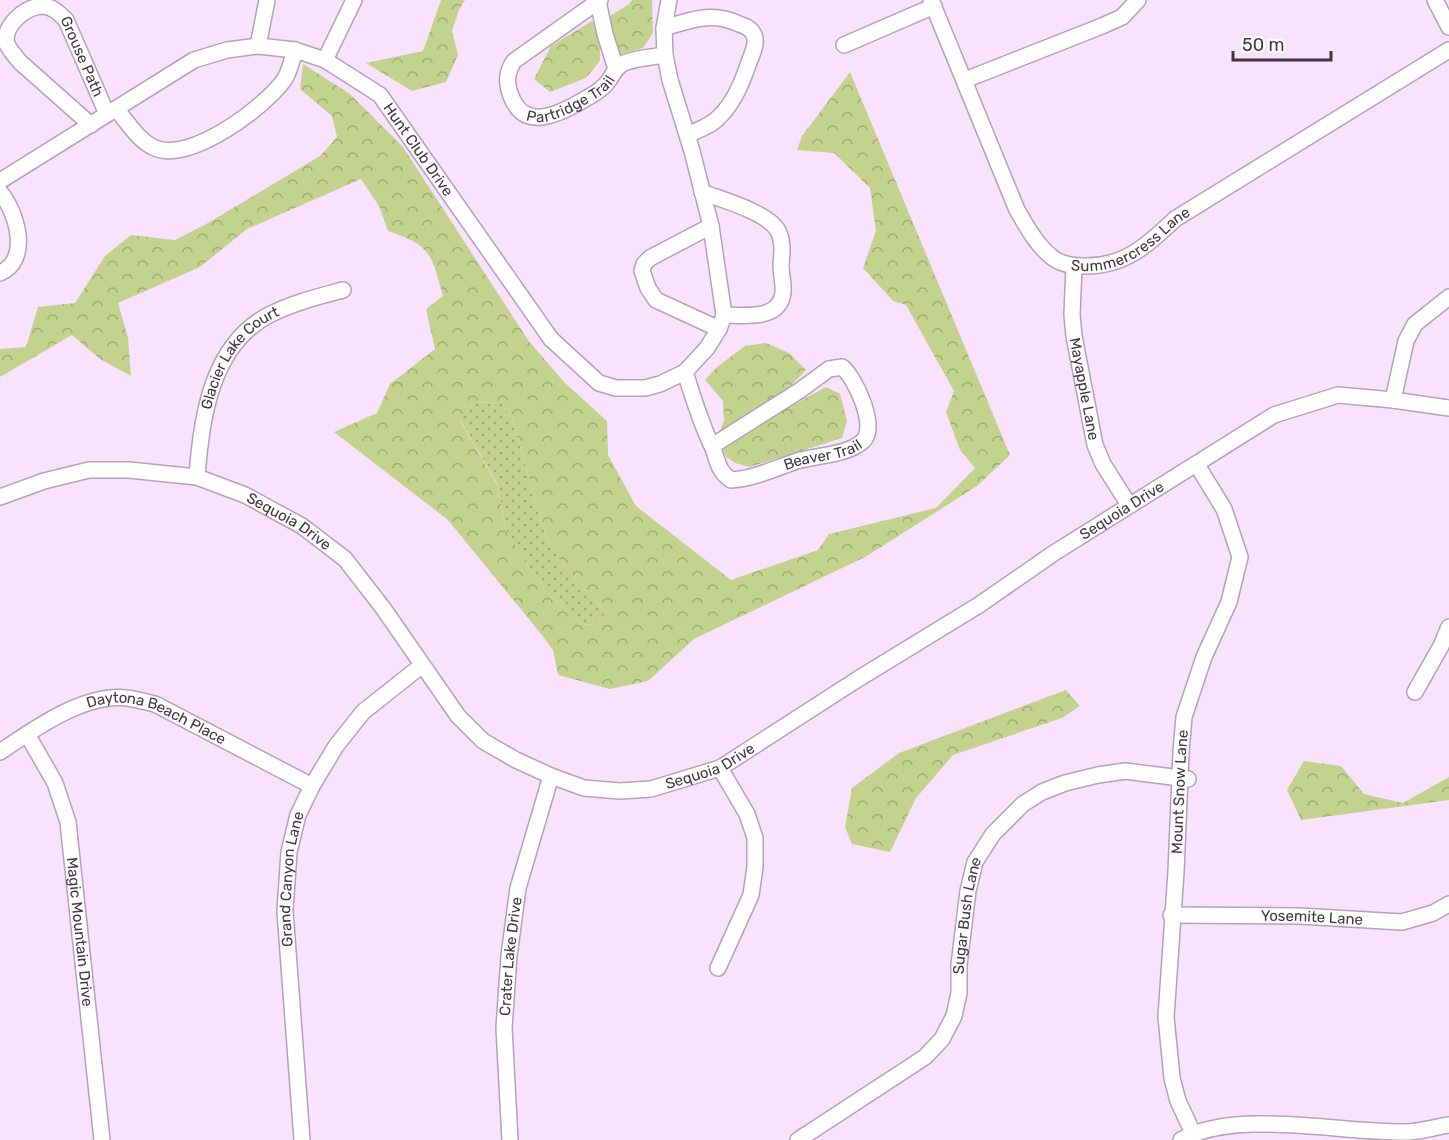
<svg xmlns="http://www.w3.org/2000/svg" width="1449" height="1140" viewBox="0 0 1449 1140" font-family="Rubik,sans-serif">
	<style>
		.grass { fill: url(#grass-dots) }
		.forest { fill: url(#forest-crowns); fill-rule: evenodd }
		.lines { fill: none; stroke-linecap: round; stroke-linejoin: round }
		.street-casing { stroke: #b6a0ba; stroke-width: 18 }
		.street { stroke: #fff; stroke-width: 15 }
		.labels { text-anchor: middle; stroke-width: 4.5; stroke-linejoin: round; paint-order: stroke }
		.street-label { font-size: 15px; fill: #403741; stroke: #fff }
	</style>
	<defs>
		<pattern id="grass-dots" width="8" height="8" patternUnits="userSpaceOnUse" patternTransform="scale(1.5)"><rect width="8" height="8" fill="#c3d38e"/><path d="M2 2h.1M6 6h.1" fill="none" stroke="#a0ac76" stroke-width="1.8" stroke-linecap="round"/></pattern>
		<pattern id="forest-crowns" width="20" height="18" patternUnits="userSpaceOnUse" patternTransform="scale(1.5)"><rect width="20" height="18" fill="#c3d38e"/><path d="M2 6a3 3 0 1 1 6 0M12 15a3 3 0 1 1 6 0" fill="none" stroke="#a0ac76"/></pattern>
	</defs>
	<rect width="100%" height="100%" fill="#f9e2fd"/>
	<path class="grass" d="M 500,402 L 512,418 L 545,534 L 561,562 L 607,613 L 591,625 L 582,624 L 552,597 L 526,563 L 506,530 L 498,485 L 460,420 L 472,403 Z"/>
	<path class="forest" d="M 441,0 L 465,0 L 459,10 L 452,31 L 458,55 L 446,82 L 412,91 L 366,63 L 423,51 Z
		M 632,0 L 652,0 L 653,33 L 643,48 L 618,55 L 600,41 L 600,61 L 586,78 L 550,92 L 534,79 L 551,46 L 592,21 L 596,25 L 629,4 Z
		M 303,64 L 350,94 L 403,147 L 528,340 L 564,382 L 607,421 L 608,455 L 636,506 L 731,580 L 818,550 L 829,534 L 936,508 L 975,468 L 960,450 L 946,412 L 954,391 L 906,305 L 893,301 L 863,268 L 876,231 L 870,188 L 834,153 L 797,150 L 802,136 L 850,72 L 1010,455 L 977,486 L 867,556 L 694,639 L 648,681 L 610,689 L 558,675 L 553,650 L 541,634 L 448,520 L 334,432 L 377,413 L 390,384 L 435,349 L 426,309 L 443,296 C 431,254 432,246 388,231 L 379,206 L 361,179 L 247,229 L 200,267 L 118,303 L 128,338 L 131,376 L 100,359 L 72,335 L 0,377 L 0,349 L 26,347 L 38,307 L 75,303 L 105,256 L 131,235 L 175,240 L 208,223 L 320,156 L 337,137 L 332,116 L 300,89 ZM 500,402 L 512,418 L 545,534 L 561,562 L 607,613 L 591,625 L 582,624 L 552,597 L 526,563 L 506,530 L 498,486 L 460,421 L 472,403 Z
		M 766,343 L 789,353 L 806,370 L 785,392 L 795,404 L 826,387 L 840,394 L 847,421 L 842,438 L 750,467 L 735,463 L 725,456 L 720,431 L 724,421 L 723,401 L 705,380 L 717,367 L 745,346 Z
		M 1066,690 L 1080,706 L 1062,718 L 953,755 L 916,798 L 890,852 L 852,844 L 845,827 L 852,788 L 899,753 Z
		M 1304,761 L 1341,766 L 1364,794 L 1403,803 L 1449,777 L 1449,800 L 1301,820 L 1287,790 Z"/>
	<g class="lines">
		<g class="street-casing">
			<g id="street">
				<path id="s1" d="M 600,0 L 514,61 C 506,73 506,83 511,96 C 524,131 557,115 580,102 C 588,97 597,93 603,87 C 612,80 613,68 624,63 C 636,58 652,57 665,55"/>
				<path id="s2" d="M 931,0 L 1017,210 C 1027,227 1037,246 1053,258 C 1061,264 1074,266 1084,266 C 1124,267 1148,245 1175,219 L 1449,50"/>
				<path d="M 1435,0 L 1449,27"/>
				<path d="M 598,1 L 605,34 L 616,69"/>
				<path d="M 664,28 C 691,20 712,11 739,24 C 745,26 751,28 754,35 C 758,44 751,56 748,65 C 742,83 733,104 719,117 C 711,126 698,130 687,135"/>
				<path d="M 844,45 L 934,6"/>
				<path d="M 258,46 L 267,0"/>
				<path d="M 325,60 L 354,0"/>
				<path d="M 965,80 L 1102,26 L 1122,17 L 1138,0"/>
				<path d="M 116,109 C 128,122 138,141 155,148 C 190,163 264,108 284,80 C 290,71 292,60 295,50"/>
				<path id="s3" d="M 91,125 L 21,63 C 16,57 10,51 7,44 C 2,26 25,7 42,6 C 52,6 59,13 66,20 L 107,114"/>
				<path id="s4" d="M 0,181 L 194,60 L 227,50 L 258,46 L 295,50 L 325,60 L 380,95 L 551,339 L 599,383 L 616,388 L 645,388 L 660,384 L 685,372 L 707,348 L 719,329 L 724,315 L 711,226 L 692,151 L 670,80 L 665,55 L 664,28 L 669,0"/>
				<path d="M 0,192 C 17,212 31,260 0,273"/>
				<path d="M 702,192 C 722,200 764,211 777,229 C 784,241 782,253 781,265 C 781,274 784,284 783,293 C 779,321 745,315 724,315"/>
				<path d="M 711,226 L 650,258 L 644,264 L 642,271 L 648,288 L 656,300 L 719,329"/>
				<path id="s5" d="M 1074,266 L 1072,315 L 1074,336 L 1095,445 L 1103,464 L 1129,505"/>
				<path id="s6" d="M 685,372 C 693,397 700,421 711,444 C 718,458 716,470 731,480 C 753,479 776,468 797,461 C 817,455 846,456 863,441 C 878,427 855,377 842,367 L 829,369 L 799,391 L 712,446"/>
				<path d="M 1393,400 L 1406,341 L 1415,324 L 1449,297"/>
				<path id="s7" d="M 197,477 C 201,419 211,345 269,315 C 292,303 317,297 343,290"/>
				<path id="s8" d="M 0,497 L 44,481 L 89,470 L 129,470 L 197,477 L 245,495 L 302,526 L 345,559 L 383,608 L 458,716 L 483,741 L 516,760 L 551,776 L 584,788 L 620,791 L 651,789 L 720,768 L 858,679 L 979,605 L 1054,553 L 1274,415 L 1338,395 L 1393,400 L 1449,408"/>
				<path d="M 1415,692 L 1441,646 L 1449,627"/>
				<path id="s9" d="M 27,734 L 55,783 L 68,822 L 102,1140"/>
				<path id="s10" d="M 0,752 C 34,729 84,693 127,698 C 136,699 146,702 155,704 L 312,786"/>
				<path id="s11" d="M 1171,915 L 1299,916 L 1402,922 L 1433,913 L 1449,904"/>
				<path d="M 718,968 L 751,895 L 755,867 L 755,838 L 747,814 L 720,768"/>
				<path id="s12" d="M 1193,1133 L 1178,1101 L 1172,1078 L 1166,1017 L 1176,872 L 1181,752 L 1184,717 L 1204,657 L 1229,602 L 1240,557 L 1224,509 L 1197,465"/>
				<path id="s13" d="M 302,1140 L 285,911 L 289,852 L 298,815 L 312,786 L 336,746 L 363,712 L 421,666"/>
				<path id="s14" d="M 510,1140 L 504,1028 L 509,956 L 518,888 L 551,776"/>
				<path id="s15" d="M 798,1140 L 925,1057 L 942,1039 L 954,1016 L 959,993 L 959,965 L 968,891 L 975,862 L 993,834 L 1023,804 L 1042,792 L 1065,783 L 1098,775 L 1125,771 L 1188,779"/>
				<path d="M 1181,1140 C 1237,1108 1344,1134 1408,1132 C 1422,1131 1436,1127 1449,1125"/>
			</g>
		</g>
		<use href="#street" class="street"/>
	</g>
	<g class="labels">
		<g class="street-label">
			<text dy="5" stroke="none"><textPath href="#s3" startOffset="243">Grouse Path</textPath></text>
			<text dy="5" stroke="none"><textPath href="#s1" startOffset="216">Partridge Trail</textPath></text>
			<text dy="5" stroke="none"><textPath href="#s4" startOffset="495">Hunt Club Drive</textPath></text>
			<text dy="5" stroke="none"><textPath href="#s2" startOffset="374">Summercress Lane</textPath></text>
			<text dy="5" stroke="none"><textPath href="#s7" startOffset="132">Glacier Lake Court</textPath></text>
			<text dy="5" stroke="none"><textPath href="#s5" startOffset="124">Mayapple Lane</textPath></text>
			<text dy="5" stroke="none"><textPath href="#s6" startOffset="214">Beaver Trail</textPath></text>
			<text dy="5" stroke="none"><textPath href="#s8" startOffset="1329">Sequoia Drive</textPath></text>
			<text dy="5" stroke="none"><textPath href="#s8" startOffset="304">Sequoia Drive</textPath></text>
			<text dy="5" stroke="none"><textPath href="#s10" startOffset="174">Daytona Beach Place</textPath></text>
			<text dy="5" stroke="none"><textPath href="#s8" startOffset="843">Sequoia Drive</textPath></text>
			<text dy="5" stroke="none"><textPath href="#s12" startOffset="346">Mount Snow Lane</textPath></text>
			<text dy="5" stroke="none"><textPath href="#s13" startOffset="262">Grand Canyon Lane</textPath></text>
			<text dy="5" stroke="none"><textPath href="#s15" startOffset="304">Sugar Bush Lane</textPath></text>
			<text dy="5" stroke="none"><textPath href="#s11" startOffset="141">Yosemite Lane</textPath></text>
			<text dy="5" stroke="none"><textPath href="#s9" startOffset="208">Magic Mountain Drive</textPath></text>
			<text dy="5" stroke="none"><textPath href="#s14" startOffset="184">Crater Lake Drive</textPath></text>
		</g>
	</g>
	<path d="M1233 51v9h98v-9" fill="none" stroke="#403741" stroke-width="3"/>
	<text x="1242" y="51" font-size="18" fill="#403741" stroke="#ffffff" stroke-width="4.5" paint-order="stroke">50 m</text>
</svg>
